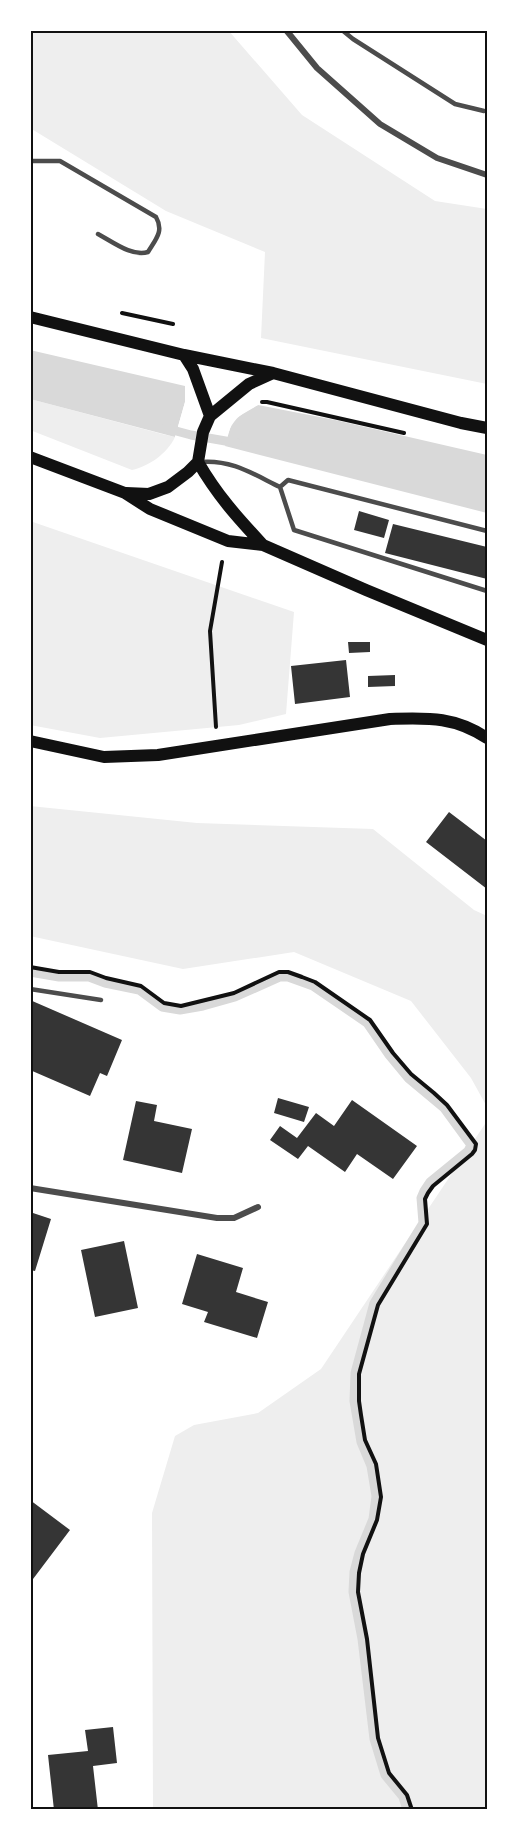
<svg xmlns="http://www.w3.org/2000/svg" width="517" height="1840" viewBox="0 0 517 1840" font-family="Rubik,sans-serif">
	<style>
		.green { fill: #eee }
		.water { fill: #d9d9d9 }
		.pier { fill: #fff }
		.lines { fill: none; stroke-linecap: round; stroke-linejoin: round }
		.stream { stroke: #d9d9d9; stroke-width: 9 }
		.building { fill: #353535 }
		.path { stroke: #111; stroke-width: 4 }
		.service { stroke: #4c4c4c; stroke-width: 4.5 }
		.minor { stroke: #4c4c4c; stroke-width: 6 }
		.secondary { stroke: #111; stroke-width: 12 }
		.neatline { fill: none; stroke: #111; stroke-width: 2 }
	</style>
	<rect width="100%" height="100%" fill="#fff"/>
	<path class="green" d="M 30,30 L 228,30 L 302,115 L 435,201 L 487,209 L 487,384 L 261,338 L 265,252 L 166,211 L 30,128 Z
		M 30,399 L 162,434 L 175,437 C 167,454 149,466 132,470 L 30,430 Z
		M 30,521 L 294,612 L 286,714 L 239,725 L 100,738 L 30,725 Z
		M 30,806 L 197,823 L 373,829 L 474,910 L 487,916 L 487,1107 L 471,1078 L 411,1001 L 294,952 L 183,969 L 30,936 Z
		M 487,1121 L 487,1810 L 153,1810 L 152,1513 L 175,1436 L 194,1425 L 258,1413 L 321,1369 Z"/>
	<path class="water" d="M 30,350 L 185,386 L 185,402 L 175,437 L 30,399 Z
		M 258,405 L 335,420 L 487,455 L 487,513 L 225,446 C 230,422 236,416 258,405 Z"/>
	<path class="pier" d="M 185,386 L 188,387 L 188,402 L 178,438 L 175,437 L 185,402 Z
		M 253,404 L 258,405 L 236,418 L 231,425 L 225,446 L 222,445 L 228,424 L 233,416 Z"/>
	<g class="lines">
		<path class="stream" d="M 165,428 L 191,435 L 237,443
			M 30,972 L 59,977 L 89,977 L 105,983 L 139,990 L 162,1007 L 180,1010 L 203,1006 L 235,997 L 280,977 L 288,977 L 313,986 L 367,1023 L 389,1055 L 408,1078 L 444,1108 L 471,1145 L 468,1151 L 430,1182 L 424,1191 L 421,1198 L 423,1223 L 374,1303 L 355,1373 L 354,1401 L 361,1442 L 371,1466 L 376,1496 L 373,1519 L 359,1553 L 354,1572 L 353,1592 L 362,1639 L 374,1739 L 385,1775 L 403,1797 L 407,1810"/>
	</g>
	<path class="building" d="M 359,511 L 389,520 L 384,538 L 354,530 Z
		M 393,524 L 487,547 L 487,579 L 385,553 Z
		M 348,642 L 370,642 L 370,652 L 349,653 Z
		M 346,660 L 350,697 L 295,704 L 291,666 Z
		M 395,675 L 395,686 L 368,687 L 368,676 Z
		M 449,812 L 487,841 L 487,889 L 426,842 Z
		M 30,1000 L 122,1040 L 107,1076 L 100,1073 L 90,1096 L 30,1070 Z
		M 278,1098 L 309,1107 L 304,1122 L 274,1113 Z
		M 352,1100 L 417,1146 L 393,1179 L 357,1154 L 345,1172 L 308,1146 L 298,1159 L 270,1140 L 280,1126 L 297,1138 L 316,1113 L 334,1126 Z
		M 136,1101 L 157,1105 L 154,1121 L 192,1129 L 182,1173 L 123,1160 Z
		M 30,1212 L 51,1219 L 35,1271 L 30,1270 Z
		M 124,1241 L 138,1308 L 95,1317 L 81,1250 Z
		M 197,1254 L 243,1268 L 236,1292 L 268,1302 L 257,1338 L 204,1322 L 208,1312 L 182,1304 Z
		M 30,1500 L 70,1530 L 30,1583 Z
		M 113,1727 L 117,1763 L 93,1766 L 98,1810 L 54,1810 L 48,1755 L 88,1751 L 85,1730 Z"/>
	<g class="lines">
		<path class="path" d="M 122,313 L 173,324
			M 262,402 L 267,402 L 404,433
			M 216,727 L 210,631 L 222,562
			M 30,967 L 59,972 L 90,972 L 106,978 L 141,986 L 164,1003 L 181,1006 L 234,993 L 279,972 L 288,972 L 302,977 L 315,982 L 370,1020 L 393,1053 L 411,1074 L 434,1093 L 447,1105 L 476,1144 L 475,1150 L 472,1154 L 433,1186 L 428,1193 L 425,1199 L 427,1224 L 378,1305 L 359,1374 L 359,1401 L 361,1415 L 365,1440 L 376,1464 L 381,1497 L 377,1520 L 363,1554 L 359,1573 L 358,1592 L 367,1639 L 378,1738 L 389,1773 L 407,1795 L 412,1810"/>
		<path class="service" d="M 342,30 L 353,39 L 455,104 L 484,111
			M 30,161 L 60,161 L 156,217 C 164,231 156,239 148,252 C 132,257 113,242 98,234
			M 200,462 C 231,459 253,474 280,487 L 294,530 L 487,591
			M 280,487 L 288,480 L 487,531
			M 30,989 L 101,1000"/>
		<path class="minor" d="M 286,30 L 317,68 L 380,124 L 437,158 L 487,175
			M 30,1188 L 217,1218 L 234,1218 L 258,1207"/>
		<path class="secondary" d="M 30,317 L 184,355 L 273,373 L 461,423 L 487,428
			M 184,355 L 193,369 L 210,416
			M 30,457 L 125,493 L 150,509 L 228,541 L 263,545 L 366,590 L 487,640
			M 198,462 C 217,495 237,517 263,545
			M 126,493 L 149,494 L 168,487 L 188,472 L 198,462 L 203,432 L 210,416 L 249,384 L 273,373
			M 30,741 L 104,757 L 158,755 L 390,719 C 427,718 454,716 487,738"/>
	</g>
	<rect width="517" height="1840" fill="none" stroke="#ffffff" stroke-width="63"/>
	<rect x="32" y="32" width="454" height="1776" class="neatline"/>
</svg>
